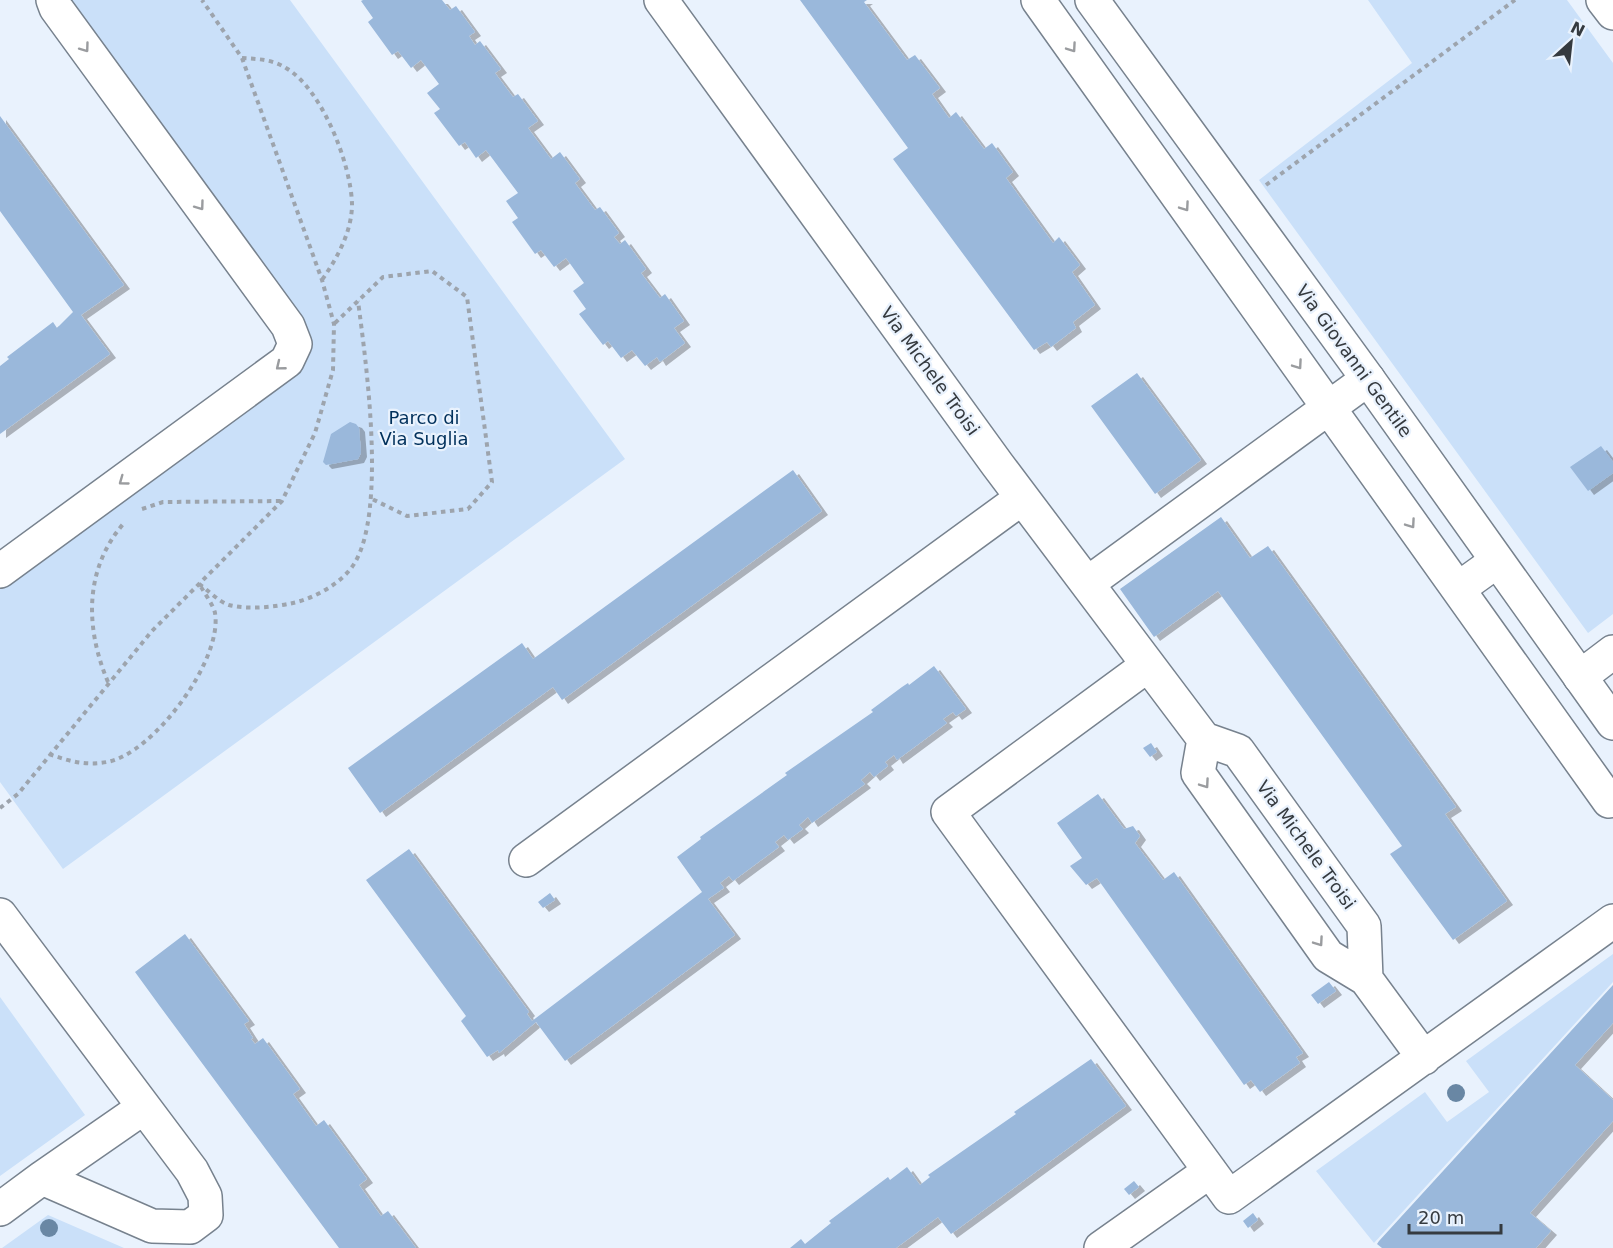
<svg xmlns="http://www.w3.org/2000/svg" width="1613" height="1248" viewBox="0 0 1613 1248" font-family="'DejaVu Sans',sans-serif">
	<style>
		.green { fill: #cae0f9 }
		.building { fill: #9ab8db; filter: url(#shadow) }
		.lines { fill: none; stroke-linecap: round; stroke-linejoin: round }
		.minor-casing { stroke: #77828e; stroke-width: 36 }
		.major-casing { stroke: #77828e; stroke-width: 36 }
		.path { stroke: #9da4ad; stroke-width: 4; stroke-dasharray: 4.5 4.5; stroke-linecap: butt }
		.minor { stroke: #fff; stroke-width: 33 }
		.major { stroke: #fff; stroke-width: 33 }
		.tree { fill: #6987a4 }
		.oneway { stroke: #9a9c9f }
		.labels { text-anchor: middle; stroke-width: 4.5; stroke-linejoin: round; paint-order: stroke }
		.street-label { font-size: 18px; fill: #353a3f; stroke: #e9f2fd }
		.park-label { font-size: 18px; fill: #00305b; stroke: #e9f2fd }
	</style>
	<defs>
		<filter id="shadow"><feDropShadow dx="6" dy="4" stdDeviation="0" flood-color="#0004"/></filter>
	</defs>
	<rect width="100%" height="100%" fill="#e9f2fd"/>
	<path class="green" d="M 62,0 L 290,0 L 625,459 L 63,869 L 0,782 L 0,580 L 296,364 Z
		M 1368,0 L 1567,0 L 1613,63 L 1613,614 L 1588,633 L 1259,180 L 1412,63 Z
		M 1613,954 L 1613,982 L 1374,1243 L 1316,1171 L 1425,1092 L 1447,1122 L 1489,1092 L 1466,1061 Z
		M 0,997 L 85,1115 L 0,1176 Z
		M 48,1215 L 124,1248 L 2,1248 Z"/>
	<path class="building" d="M 363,0 L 442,0 L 450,10 L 456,6 L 475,32 L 469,36 L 475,45 L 480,41 L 501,69 L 495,73 L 513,97 L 518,94 L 538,121 L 528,128 L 551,159 L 560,152 L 580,179 L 575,183 L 595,210 L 600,207 L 619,233 L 614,237 L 620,244 L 625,240 L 646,269 L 641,273 L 660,298 L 665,294 L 684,321 L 674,328 L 685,343 L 660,362 L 657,357 L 645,366 L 632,350 L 621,358 L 608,341 L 603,345 L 579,314 L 586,309 L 573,291 L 584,283 L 566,258 L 554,267 L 541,250 L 535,254 L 512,222 L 518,218 L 506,201 L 518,193 L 486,150 L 476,158 L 465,142 L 459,146 L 434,113 L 440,109 L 427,93 L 439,84 L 421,60 L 411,68 L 398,51 L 392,55 L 368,22 L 373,18 L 361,1 Z
		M 800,0 L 867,0 L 864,2 L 907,60 L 915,55 L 940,88 L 932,94 L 949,118 L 956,112 L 984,149 L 992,143 L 1013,172 L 1006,178 L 1053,243 L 1059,237 L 1080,265 L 1072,272 L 1095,305 L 1073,322 L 1076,328 L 1051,347 L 1047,342 L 1034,350 L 893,159 L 908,148 Z
		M 0,116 L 124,285 L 81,315 L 110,354 L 0,434 L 0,366 L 9,359 L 7,357 L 53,322 L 57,328 L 73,312 L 0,211 Z
		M 1137,373 L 1201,460 L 1155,494 L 1091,406 Z
		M 350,422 L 356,424 L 359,428 L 361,453 L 358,459 L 326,465 L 323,462 L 331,434 Z
		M 1601,446 L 1613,462 L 1613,473 L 1588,491 L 1570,467 Z
		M 793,470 L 822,511 L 562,700 L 553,687 L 380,813 L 348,768 L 522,643 L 533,659 Z
		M 1221,517 L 1250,558 L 1268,546 L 1456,807 L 1445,814 L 1507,901 L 1453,940 L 1390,854 L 1402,846 L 1218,591 L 1154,637 L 1120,589 Z
		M 934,666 L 966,709 L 956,716 L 953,712 L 943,719 L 947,723 L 897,760 L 894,755 L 885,762 L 888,766 L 874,777 L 870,772 L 861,780 L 865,784 L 812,823 L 808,817 L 799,825 L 803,829 L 788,840 L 784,835 L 775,842 L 779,847 L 733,881 L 729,876 L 720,883 L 724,888 L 708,899 L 735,935 L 565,1061 L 536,1022 L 499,1053 L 498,1050 L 487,1057 L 461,1021 L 466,1016 L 366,880 L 409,849 L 529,1012 L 527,1014 L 532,1021 L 702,892 L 677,857 L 701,839 L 700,837 L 787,775 L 785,773 L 873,712 L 871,710 L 902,687 L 908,683 L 909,685 Z
		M 1151,743 L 1157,752 L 1150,757 L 1143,748 Z
		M 1098,794 L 1124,829 L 1133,826 L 1140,836 L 1135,843 L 1163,880 L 1174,872 L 1303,1053 L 1296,1057 L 1300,1063 L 1260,1092 L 1251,1080 L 1244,1085 L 1097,878 L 1086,885 L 1070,866 L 1082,858 L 1057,823 Z
		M 550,893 L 555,900 L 543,908 L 538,902 Z
		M 185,934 L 249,1021 L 244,1024 L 253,1038 L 251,1039 L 255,1044 L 263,1038 L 300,1089 L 293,1094 L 316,1126 L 324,1120 L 367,1179 L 359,1185 L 381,1216 L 388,1211 L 416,1248 L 339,1248 L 159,1005 L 135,972 Z
		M 1329,982 L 1336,991 L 1318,1004 L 1311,995 Z
		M 1613,985 L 1613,1023 L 1575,1065 L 1613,1100 L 1613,1121 L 1530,1213 L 1551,1231 L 1536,1248 L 1382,1248 L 1377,1244 L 1379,1241 Z
		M 1091,1059 L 1126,1106 L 951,1234 L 938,1217 L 896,1248 L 790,1248 L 801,1239 L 805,1244 L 831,1223 L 829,1221 L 888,1177 L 890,1180 L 907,1167 L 920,1185 L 930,1177 L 928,1175 L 1016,1114 L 1014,1112 Z
		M 1134,1181 L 1139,1187 L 1129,1195 L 1124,1189 Z
		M 1253,1213 L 1258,1220 L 1248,1228 L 1243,1221 Z"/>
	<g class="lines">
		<g class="minor-casing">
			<path id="minor" d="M 661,0 L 997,464 L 1204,739
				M 1038,0 L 1609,801 L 1613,799
				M 1603,0 L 1613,13
				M 0,571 L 287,361 L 295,344 L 288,326 L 56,8 L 53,0
				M 1088,583 L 1368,379
				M 1458,589 L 1497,561
				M 1148,665 L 948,812 L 1229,1197 L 1613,921
				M 1580,677 L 1613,652
				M 526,860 L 1022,498
				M 0,915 L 192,1171 L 205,1196 L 206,1215 L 190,1227 L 152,1226 L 42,1178 L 0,1209
				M 1366,979 L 1364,926 L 1238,751 L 1204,739 L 1198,773 L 1328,956 L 1366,979 L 1424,1058
				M 42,1178 L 143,1108
				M 1101,1248 L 1210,1171"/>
		</g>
		<g class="major-casing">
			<path id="major" d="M 1092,0 L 1368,379 L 1613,723"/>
		</g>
		<path class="path" d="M 242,58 C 257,59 272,59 286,68 C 322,89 351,164 352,204 C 352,232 337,258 322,280
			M 1266,185 L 1515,0
			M 335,323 L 383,277 L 432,271 L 467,297 L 492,482 L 468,509 L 407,516 L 370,498
			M 142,509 L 163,502 L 282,501
			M 199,584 C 208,590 219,602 229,605 C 249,610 274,607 293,603 C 315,598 342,583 354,564 C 387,512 366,362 358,301
			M 108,682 C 85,628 84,569 124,523
			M 49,754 C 69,761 85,766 107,762 C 153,754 223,660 215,613 C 213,604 204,593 200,585
			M 0,808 L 18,794 L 152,631 L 282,501 L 315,433 L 333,370 L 334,324 L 322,280 L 242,58 L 202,0"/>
		<use href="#minor" class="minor"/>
		<use href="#major" class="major"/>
	</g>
	<g class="tree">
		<circle cx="1456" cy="1093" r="9"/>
		<circle cx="49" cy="1228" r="9"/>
	</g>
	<defs><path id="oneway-chevron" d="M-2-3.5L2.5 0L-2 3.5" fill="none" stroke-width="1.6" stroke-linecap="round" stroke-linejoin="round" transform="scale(1.5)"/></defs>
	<g class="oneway">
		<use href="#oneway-chevron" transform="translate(85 48) rotate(54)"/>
		<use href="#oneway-chevron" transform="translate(1072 48) rotate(55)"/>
		<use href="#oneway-chevron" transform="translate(200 206) rotate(54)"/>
		<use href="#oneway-chevron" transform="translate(1185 207) rotate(55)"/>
		<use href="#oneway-chevron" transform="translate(1298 365) rotate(55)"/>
		<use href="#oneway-chevron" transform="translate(280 366) rotate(141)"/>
		<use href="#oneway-chevron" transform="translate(123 481) rotate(144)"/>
		<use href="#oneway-chevron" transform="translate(1411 524) rotate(55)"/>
		<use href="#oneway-chevron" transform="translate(1205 784) rotate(55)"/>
		<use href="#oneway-chevron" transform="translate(1319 942) rotate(55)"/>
	</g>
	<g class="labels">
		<g class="street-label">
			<text transform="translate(1354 361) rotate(54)" y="6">Via Giovanni Gentile</text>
			<text transform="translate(930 371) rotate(54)" y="6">Via Michele Troisi</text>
			<text transform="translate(1306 845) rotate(54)" y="6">Via Michele Troisi</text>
		</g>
		<g class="park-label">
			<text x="424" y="424">Parco di<tspan x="424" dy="21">Via Suglia</tspan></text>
		</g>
	</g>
	<g transform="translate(1571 42) rotate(27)" stroke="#e9f2fd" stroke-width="4.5" paint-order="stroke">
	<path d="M0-4.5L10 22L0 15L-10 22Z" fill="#353a3f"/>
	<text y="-9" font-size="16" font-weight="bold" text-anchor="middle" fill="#353a3f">N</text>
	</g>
	<path d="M1409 1224v9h92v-9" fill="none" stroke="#353a3f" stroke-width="3"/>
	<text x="1418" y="1224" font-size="18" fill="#353a3f" stroke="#e9f2fd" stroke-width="4.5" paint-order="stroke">20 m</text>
</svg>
